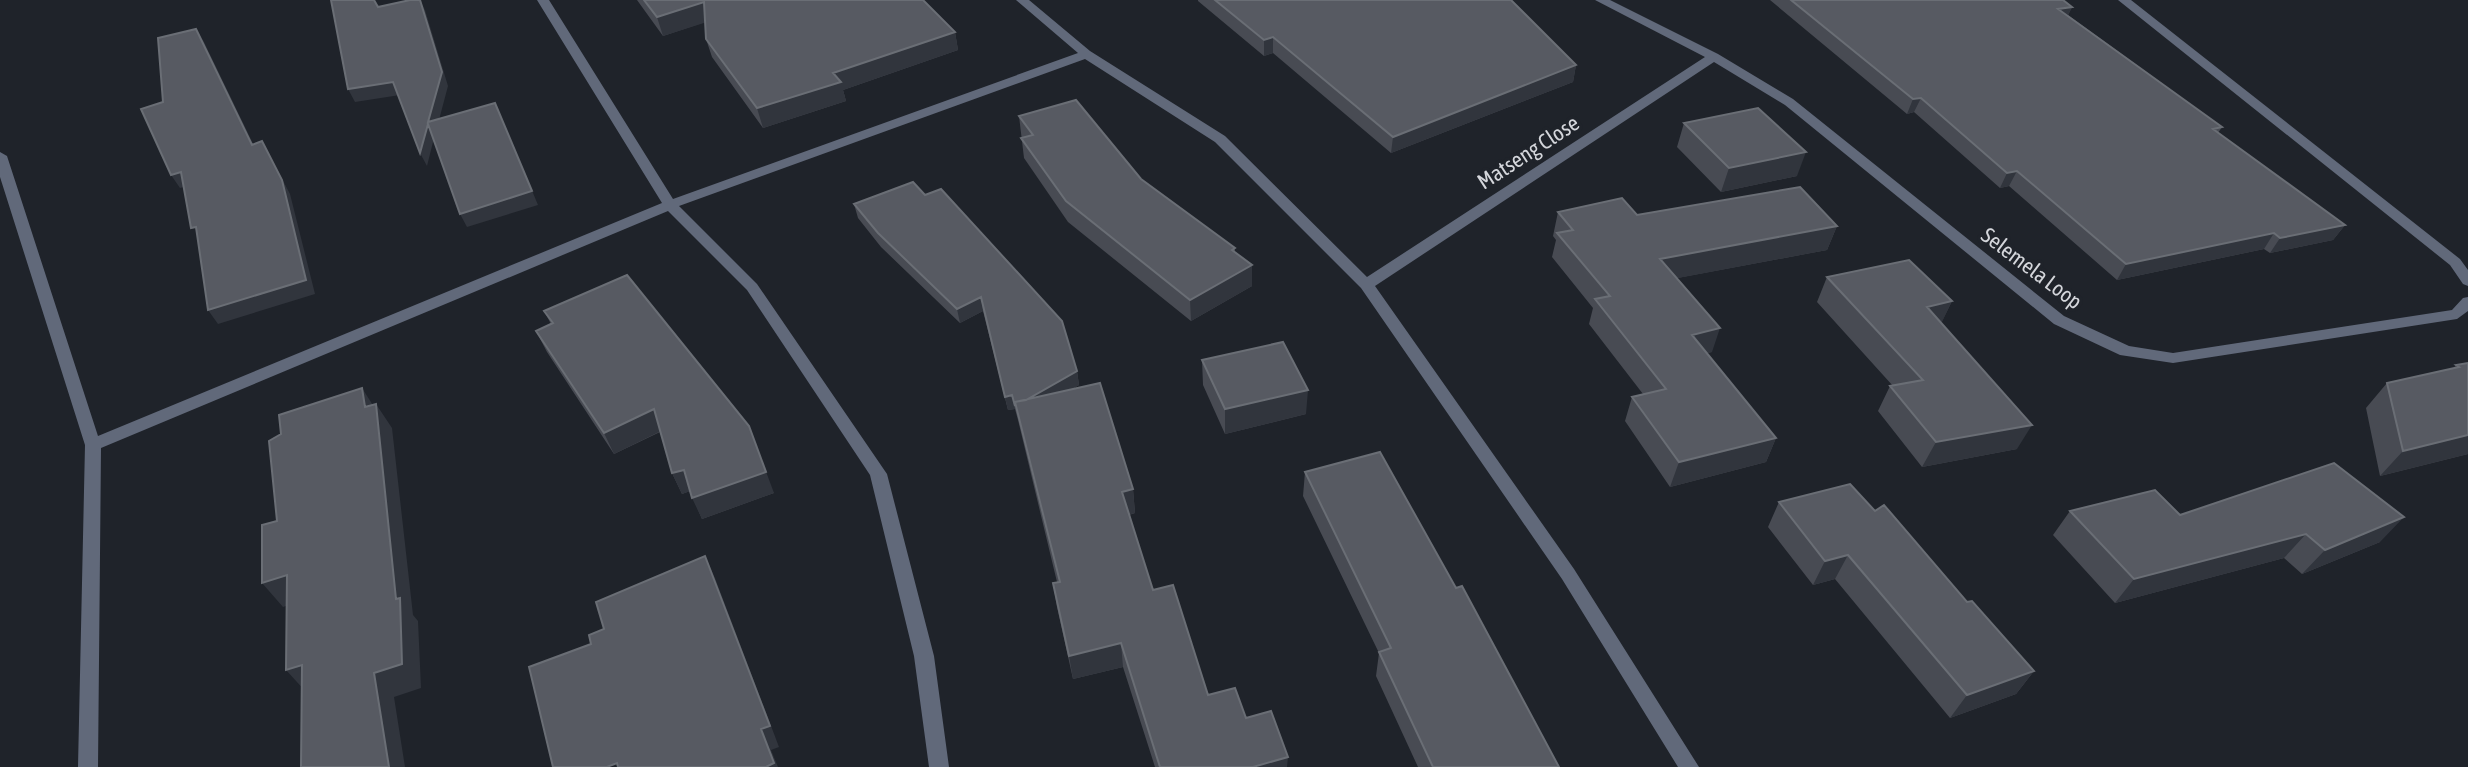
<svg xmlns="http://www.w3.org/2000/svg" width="2468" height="767" viewBox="0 0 2468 767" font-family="'Asap Condensed',sans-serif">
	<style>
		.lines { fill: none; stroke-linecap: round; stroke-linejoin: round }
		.street { fill: #61697a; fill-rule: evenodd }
		.wall { fill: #484b53 }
		.shaded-wall { fill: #31353d }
		.building { fill: #575a62; stroke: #6a6e75; stroke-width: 2 }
		.labels { text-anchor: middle; stroke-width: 7; stroke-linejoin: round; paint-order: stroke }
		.street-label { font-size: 22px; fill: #d4d6db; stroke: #1f232a }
	</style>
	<rect width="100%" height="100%" fill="#1f232a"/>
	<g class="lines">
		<path class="street" d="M 537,0 L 549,0 L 673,199 L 1078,53 L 1016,0 L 1029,0 L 1090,51 L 1225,136 L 1367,277 L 1705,57 L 1595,0 L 1610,0 L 1718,54 L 1793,99 L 2064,316 L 2129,346 L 2173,353 L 2452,310 L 2463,298 L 2468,297 L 2468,311 L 2457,319 L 2173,363 L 2120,355 L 2054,324 L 1785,105 L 1714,62 L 1375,286 L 1574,569 L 1699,767 L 1678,767 L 1562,579 L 1361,288 L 1215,142 L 1085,59 L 679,206 L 757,284 L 887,474 L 934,656 L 949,767 L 929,767 L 914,656 L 870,475 L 747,290 L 668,211 L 101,448 L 98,767 L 78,767 L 85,445 L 0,177 L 0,152 L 7,156 L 98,436 L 662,203 Z
			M 2118,0 L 2131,0 L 2460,259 L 2468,270 L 2468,286 L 2463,284 L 2450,265 Z"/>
	</g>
	<path class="wall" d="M 637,0 L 923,0 L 955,32 L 958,50 L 843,90 L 846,101 L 763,128 L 712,57 L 706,39 L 705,22 L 663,36 Z
		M 1198,0 L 1511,0 L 1576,65 L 1573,82 L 1391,153 L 1273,53 L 1264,56 L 1198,1 Z
		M 1770,0 L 2063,0 L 2072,7 L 2068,15 L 2222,127 L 2218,133 L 2345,225 L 2333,240 L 2270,253 L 2264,249 L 2117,280 L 2009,186 L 2000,188 L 1914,112 L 1907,114 Z
		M 1019,116 L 1141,179 L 1235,248 L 1235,252 L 1252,286 L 1191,321 L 1068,222 L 1024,158 Z
		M 1684,123 L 1797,176 L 1721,192 L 1677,147 Z
		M 854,204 L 1077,371 L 1079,385 L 1070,390 L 1133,489 L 1135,513 L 1129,515 L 1153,590 L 1208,695 L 1246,718 L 1287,767 L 1155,767 L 1123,667 L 1073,679 L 1057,607 L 1053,583 L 1057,582 L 1018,420 L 1015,409 L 1008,410 L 983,311 L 960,323 L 881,247 L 858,218 Z
		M 1558,212 L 1837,226 L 1827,250 L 1677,278 L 1712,352 L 1707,353 L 1776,438 L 1766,462 L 1670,487 L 1625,421 L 1632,397 L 1643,394 L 1589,324 L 1593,308 L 1552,257 L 1556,240 L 1553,236 Z
		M 1827,277 L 1952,301 L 1941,323 L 2017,449 L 1922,467 L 1878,411 L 1890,386 L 1893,386 L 1817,302 Z
		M 544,311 L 774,493 L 702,519 L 690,491 L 682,494 L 672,473 L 660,432 L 614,454 L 547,352 L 536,331 L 551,324 Z
		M 1202,360 L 1306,414 L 1225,434 L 1203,385 Z
		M 2468,363 L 2468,454 L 2380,476 L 2366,408 L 2387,383 L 2453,369 L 2456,365 Z
		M 1305,472 L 1456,588 L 1559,767 L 1418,767 L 1376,676 L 1379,653 L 1303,496 Z
		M 1779,502 L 1875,511 L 1967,602 L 2034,671 L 2016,694 L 1950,718 L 1835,579 L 1813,585 L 1768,527 Z
		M 2070,511 L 2180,515 L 2380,542 L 2302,574 L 2284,558 L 2115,603 L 2053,535 Z"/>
	<path class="shaded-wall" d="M 420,0 L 425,10 L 448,86 L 435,135 L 428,122 Z
		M 704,2 L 710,21 L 663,36 L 657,17 Z
		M 2072,7 L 2065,21 L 2058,9 Z
		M 196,29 L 204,42 L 260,158 L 252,145 Z
		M 955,32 L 958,50 L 843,90 L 846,101 L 763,128 L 757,108 L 833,73 Z
		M 1273,37 L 1273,53 L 1264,56 L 1264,40 Z
		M 1576,65 L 1573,82 L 1391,153 L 1393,137 Z
		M 393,82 L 400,95 L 355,102 L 348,89 Z
		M 1921,98 L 1914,112 L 1907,114 L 1913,99 Z
		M 501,116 L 538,205 L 467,227 L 460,214 Z
		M 428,124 L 434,138 L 427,166 L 420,153 Z
		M 262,141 L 290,194 L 315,294 L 218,324 L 208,310 Z
		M 1806,152 L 1797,176 L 1721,192 L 1729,168 Z
		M 2017,171 L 2009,186 L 2000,188 L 2007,173 Z
		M 181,172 L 191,185 L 180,188 L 171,175 Z
		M 2345,225 L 2333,240 L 2270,253 L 2280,238 Z
		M 1837,226 L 1827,250 L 1652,283 L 1660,259 Z
		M 2274,233 L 2264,249 L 2117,280 L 2126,264 Z
		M 1252,265 L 1252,286 L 1191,321 L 1190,300 Z
		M 981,297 L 983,311 L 960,323 L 957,309 Z
		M 1952,301 L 1940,326 L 1927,307 Z
		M 1720,328 L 1712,352 L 1683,359 L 1692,335 Z
		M 1077,371 L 1079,385 L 1019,419 L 1016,406 Z
		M 362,388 L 376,410 L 376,404 L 392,428 L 413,615 L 418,621 L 421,688 L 394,697 L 405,767 L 389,767 L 374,673 L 396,599 Z
		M 1308,390 L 1306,414 L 1225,434 L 1225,409 Z
		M 1012,395 L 1015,409 L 1008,410 L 1005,397 Z
		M 654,409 L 663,430 L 614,454 L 604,433 Z
		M 2032,425 L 2017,449 L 1922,467 L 1936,442 Z
		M 749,426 L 774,493 L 702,519 L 692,498 Z
		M 2468,435 L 2468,454 L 2380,476 L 2403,451 Z
		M 1776,438 L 1766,462 L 1670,487 L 1679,462 Z
		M 684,470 L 693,490 L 682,494 L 672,473 Z
		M 1133,489 L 1135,513 L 1124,516 L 1122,492 Z
		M 2404,517 L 2380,542 L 2302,574 L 2325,550 Z
		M 2306,534 L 2284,558 L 2115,603 L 2134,579 Z
		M 1848,555 L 1835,579 L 1813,585 L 1825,561 Z
		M 705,556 L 715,578 L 779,747 L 771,750 L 778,767 L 766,767 L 761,729 Z
		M 287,575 L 307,599 L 283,607 L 262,583 Z
		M 1121,643 L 1123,667 L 1073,679 L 1069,656 Z
		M 302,665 L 307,693 L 286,670 Z
		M 2034,671 L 2016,694 L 1950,718 L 1967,695 Z
		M 1288,757 L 1287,767 L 1253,767 Z"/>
	<path class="building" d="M 331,0 L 374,0 L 378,7 L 410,0 L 420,0 L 442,72 L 428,122 L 495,103 L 532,191 L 460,214 L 428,124 L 420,153 L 393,82 L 348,89 Z
		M 644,0 L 923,0 L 955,32 L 833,73 L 841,82 L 757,108 L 706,39 L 704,2 L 657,17 Z
		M 1215,0 L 1511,0 L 1576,65 L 1393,137 L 1273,37 L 1264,40 Z
		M 1791,0 L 2063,0 L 2072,7 L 2058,9 L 2222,127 L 2213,129 L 2345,225 L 2280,238 L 2274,233 L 2126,264 L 2017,171 L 2007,173 L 1921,98 L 1913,99 Z
		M 196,29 L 252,145 L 262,141 L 282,180 L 306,280 L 208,310 L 196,227 L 191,228 L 181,172 L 171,175 L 141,109 L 163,102 L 158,38 Z
		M 1076,100 L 1141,179 L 1235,248 L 1232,250 L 1252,265 L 1190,300 L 1066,201 L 1021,138 L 1033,135 L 1019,116 Z
		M 1758,108 L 1806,152 L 1729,168 L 1684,123 Z
		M 913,182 L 925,195 L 941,189 L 1062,321 L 1077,371 L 1026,400 L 1015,402 L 1015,406 L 1012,395 L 1005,397 L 981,297 L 957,309 L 878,233 L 854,204 Z
		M 1800,187 L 1837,226 L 1660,259 L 1720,328 L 1692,335 L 1776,438 L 1679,462 L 1632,397 L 1666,389 L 1595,299 L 1610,296 L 1557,233 L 1573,230 L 1558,212 L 1622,198 L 1637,215 Z
		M 1909,260 L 1952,301 L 1927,307 L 2032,425 L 1936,442 L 1890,386 L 1923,380 L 1827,277 Z
		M 627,275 L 749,426 L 766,472 L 692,498 L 684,470 L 672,473 L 654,409 L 604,433 L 536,331 L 553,323 L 544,311 Z
		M 1283,342 L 1308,390 L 1225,409 L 1202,360 Z
		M 2468,363 L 2468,435 L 2403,451 L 2387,383 L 2459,367 L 2456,365 Z
		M 1100,383 L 1133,489 L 1122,492 L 1153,590 L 1173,585 L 1208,695 L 1235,688 L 1246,718 L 1271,711 L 1288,757 L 1253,767 L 1160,767 L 1121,643 L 1069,656 L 1053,583 L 1060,582 L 1015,402 Z
		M 362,388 L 365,407 L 376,404 L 396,599 L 400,598 L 402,664 L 374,673 L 389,767 L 301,767 L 302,665 L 286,670 L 287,575 L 262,583 L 262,525 L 277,521 L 269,441 L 281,434 L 279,415 Z
		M 1380,452 L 1456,588 L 1462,586 L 1559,767 L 1433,767 L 1379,652 L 1391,648 L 1305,472 Z
		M 2334,463 L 2404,517 L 2325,550 L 2306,534 L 2134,579 L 2070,511 L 2155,490 L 2180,515 Z
		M 1850,484 L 1875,511 L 1884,505 L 1967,602 L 1972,601 L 2034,671 L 1967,695 L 1848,555 L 1825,561 L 1779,502 Z
		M 705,556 L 770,726 L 761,729 L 774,763 L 766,767 L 618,767 L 617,763 L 607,767 L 553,767 L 529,667 L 591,644 L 589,635 L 604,629 L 596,602 Z"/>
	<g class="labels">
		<g class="street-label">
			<text transform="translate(1528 152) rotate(-33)" y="8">Matseng Close</text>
			<text transform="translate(2032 268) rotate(37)" y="8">Selemela Loop</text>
		</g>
	</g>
</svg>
